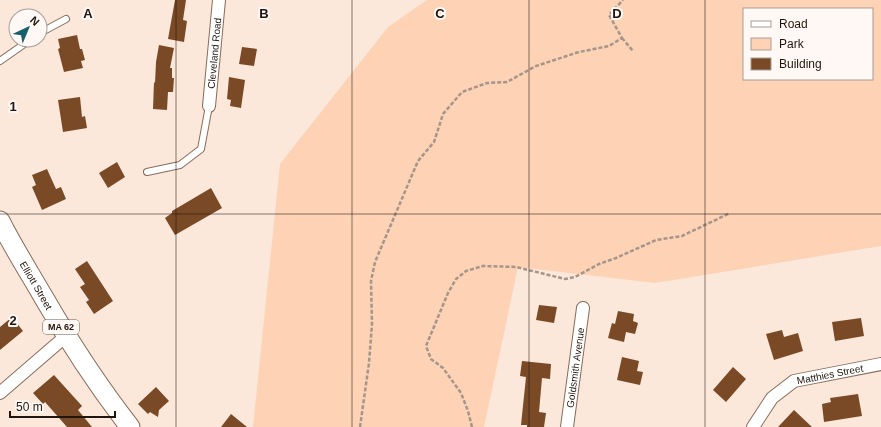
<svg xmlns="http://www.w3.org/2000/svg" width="881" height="427" viewBox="0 0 881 427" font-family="Helvetica,sans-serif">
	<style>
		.green { fill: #fdd2b5; fill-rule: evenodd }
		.building { fill: #7a4a26 }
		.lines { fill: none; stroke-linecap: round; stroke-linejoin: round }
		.lane-casing { stroke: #886c59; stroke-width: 8 }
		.street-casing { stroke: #886c59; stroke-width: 14 }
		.primary-casing { stroke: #886c59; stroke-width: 21 }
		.path { stroke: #a5958a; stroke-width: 2.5; stroke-dasharray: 4 2; stroke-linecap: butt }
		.lane { stroke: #fff; stroke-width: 6 }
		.street { stroke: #fff; stroke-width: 12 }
		.primary { stroke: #fff; stroke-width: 19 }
		.grid { fill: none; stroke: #20150d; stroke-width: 1; stroke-opacity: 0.55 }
		.labels { text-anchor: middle; stroke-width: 4; stroke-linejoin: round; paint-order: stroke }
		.shield { fill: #fff8f4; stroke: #635952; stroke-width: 1 }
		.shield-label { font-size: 9px; font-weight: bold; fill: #20150d }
		.street-label { font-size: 10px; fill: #20150d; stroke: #fff8f4 }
		.grid-label { font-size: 13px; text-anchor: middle; font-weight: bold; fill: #20150d; stroke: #fff8f4; stroke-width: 4; stroke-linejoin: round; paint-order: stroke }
	</style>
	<rect width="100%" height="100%" fill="#fce8db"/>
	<path class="green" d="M 427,0 L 881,0 L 881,246 L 655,283 L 518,267 L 484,427 L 253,427 L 280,164 L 388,27 ZM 744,9 L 872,9 L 872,79 L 744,79 Z"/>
	<path class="building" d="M 175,0 L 186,0 L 183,20 L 187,21 L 184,42 L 168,39 Z
		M 77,35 L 80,49 L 82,49 L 85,60 L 81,61 L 83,68 L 64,72 L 58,49 L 60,48 L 58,39 Z
		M 159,45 L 174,48 L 170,68 L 172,68 L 172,78 L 174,78 L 173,92 L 168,92 L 167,110 L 153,109 L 154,82 L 155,83 L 156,62 Z
		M 242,47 L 257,49 L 254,66 L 239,64 Z
		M 229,77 L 245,80 L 241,108 L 230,106 L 231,100 L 227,99 Z
		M 80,97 L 82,117 L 85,116 L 87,128 L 63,132 L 58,100 Z
		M 117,162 L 125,177 L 108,188 L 99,173 Z
		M 47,169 L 56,189 L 61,187 L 66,199 L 42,210 L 32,187 L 36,185 L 32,175 Z
		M 211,188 L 222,208 L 175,235 L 165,218 L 172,213 L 172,211 Z
		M 87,261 L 113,301 L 94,314 L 86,302 L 89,300 L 80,287 L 85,284 L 75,269 Z
		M 539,305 L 557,307 L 554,323 L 536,320 Z
		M 618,311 L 634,314 L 633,321 L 638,323 L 635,334 L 626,332 L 624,342 L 608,338 L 612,323 L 615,324 Z
		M 12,317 L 23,331 L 0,350 L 0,327 Z
		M 861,318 L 864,336 L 835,341 L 832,322 Z
		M 782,330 L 784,337 L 798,333 L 803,351 L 774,360 L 766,334 Z
		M 622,357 L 639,361 L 637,371 L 643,372 L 640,385 L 617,380 Z
		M 522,361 L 551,364 L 550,379 L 542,378 L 539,412 L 546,413 L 544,427 L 527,427 L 527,425 L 521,425 L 526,377 L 520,376 Z
		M 733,367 L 746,379 L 726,402 L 713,390 Z
		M 54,375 L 82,406 L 78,410 L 92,427 L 67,427 L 45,402 L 43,404 L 33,393 Z
		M 156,387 L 169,401 L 159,410 L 158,417 L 150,412 L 148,414 L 138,404 Z
		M 858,394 L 862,416 L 824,422 L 822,404 L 831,402 L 830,398 Z
		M 794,410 L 812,427 L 778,427 Z
		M 231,414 L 247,427 L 221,427 Z"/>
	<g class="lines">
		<g class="lane-casing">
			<path id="lane" d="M 40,33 L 66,19
				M 0,61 L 30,40
				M 147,172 L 180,165 L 201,149 L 209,106"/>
		</g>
		<g class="street-casing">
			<g id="street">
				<path id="s1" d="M 209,106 L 219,0"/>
				<path d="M 0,393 L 66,336"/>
				<path id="s2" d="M 567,427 L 583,308"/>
				<path id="s3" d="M 753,427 L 772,398 L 794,381 L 881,364"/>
			</g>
		</g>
		<g class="primary-casing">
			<g id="primary">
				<path id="s4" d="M 0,221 C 13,247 29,272 44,298 C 70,343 98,386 130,427"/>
			</g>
		</g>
		<path class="path" d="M 622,38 L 633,51
			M 360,427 L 369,363 L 372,324 L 371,281 L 375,262 L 418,161 L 434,142 L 443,114 L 462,92 L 487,83 L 507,82 L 536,66 L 579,52 L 609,46 L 622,38 L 609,15 L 623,0
			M 472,427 L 468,411 L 461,393 L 443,368 L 431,359 L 426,346 L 448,293 L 456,279 L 466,271 L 483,266 L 516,267 L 565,279 L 575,277 L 599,264 L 616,258 L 656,240 L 682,236 L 730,213"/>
		<use href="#lane" class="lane"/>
		<use href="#street" class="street"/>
		<use href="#primary" class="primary"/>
	</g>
	<path class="grid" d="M 176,0 L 176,427M 352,0 L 352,427M 529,0 L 529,427M 705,0 L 705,427M 0,214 L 881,214"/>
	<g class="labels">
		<rect class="shield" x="43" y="320" width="36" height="14" rx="3"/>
		<g class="shield-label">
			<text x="61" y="330">MA 62</text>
		</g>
		<g class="street-label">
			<text dy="4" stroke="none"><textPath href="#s1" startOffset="53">Cleveland Road</textPath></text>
			<text dy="4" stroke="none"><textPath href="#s4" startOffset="74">Elliott Street</textPath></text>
			<text dy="4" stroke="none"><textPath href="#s2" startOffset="60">Goldsmith Avenue</textPath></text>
			<text dy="4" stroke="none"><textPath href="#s3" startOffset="99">Matthies Street</textPath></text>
		</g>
	</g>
	<g class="grid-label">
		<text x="88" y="18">A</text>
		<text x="264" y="18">B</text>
		<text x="440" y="18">C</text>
		<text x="617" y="18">D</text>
		<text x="13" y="111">1</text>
		<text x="13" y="325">2</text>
	</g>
	<rect x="743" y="8" width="130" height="72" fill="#fff8f4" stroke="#a69d98"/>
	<rect x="751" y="21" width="20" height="6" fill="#ffffff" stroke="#a69d98"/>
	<text x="779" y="28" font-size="12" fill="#20150d">Road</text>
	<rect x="751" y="38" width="20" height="12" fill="#fdd2b5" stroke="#a69d98"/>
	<text x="779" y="48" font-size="12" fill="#20150d">Park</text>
	<rect x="751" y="58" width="20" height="12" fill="#7a4a26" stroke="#a69d98"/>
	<text x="779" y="68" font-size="12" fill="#20150d">Building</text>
	<g transform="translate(28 28) rotate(44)"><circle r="19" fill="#fff8f4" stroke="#a69d98"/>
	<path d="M0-3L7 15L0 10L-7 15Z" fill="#16606e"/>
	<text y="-6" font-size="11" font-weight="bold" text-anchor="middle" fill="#20150d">N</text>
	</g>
	<path d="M10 411v6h105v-6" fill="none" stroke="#20150d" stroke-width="2"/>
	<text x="16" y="411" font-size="12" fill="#20150d" stroke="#fff8f4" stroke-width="3" paint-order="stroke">50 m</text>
</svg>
